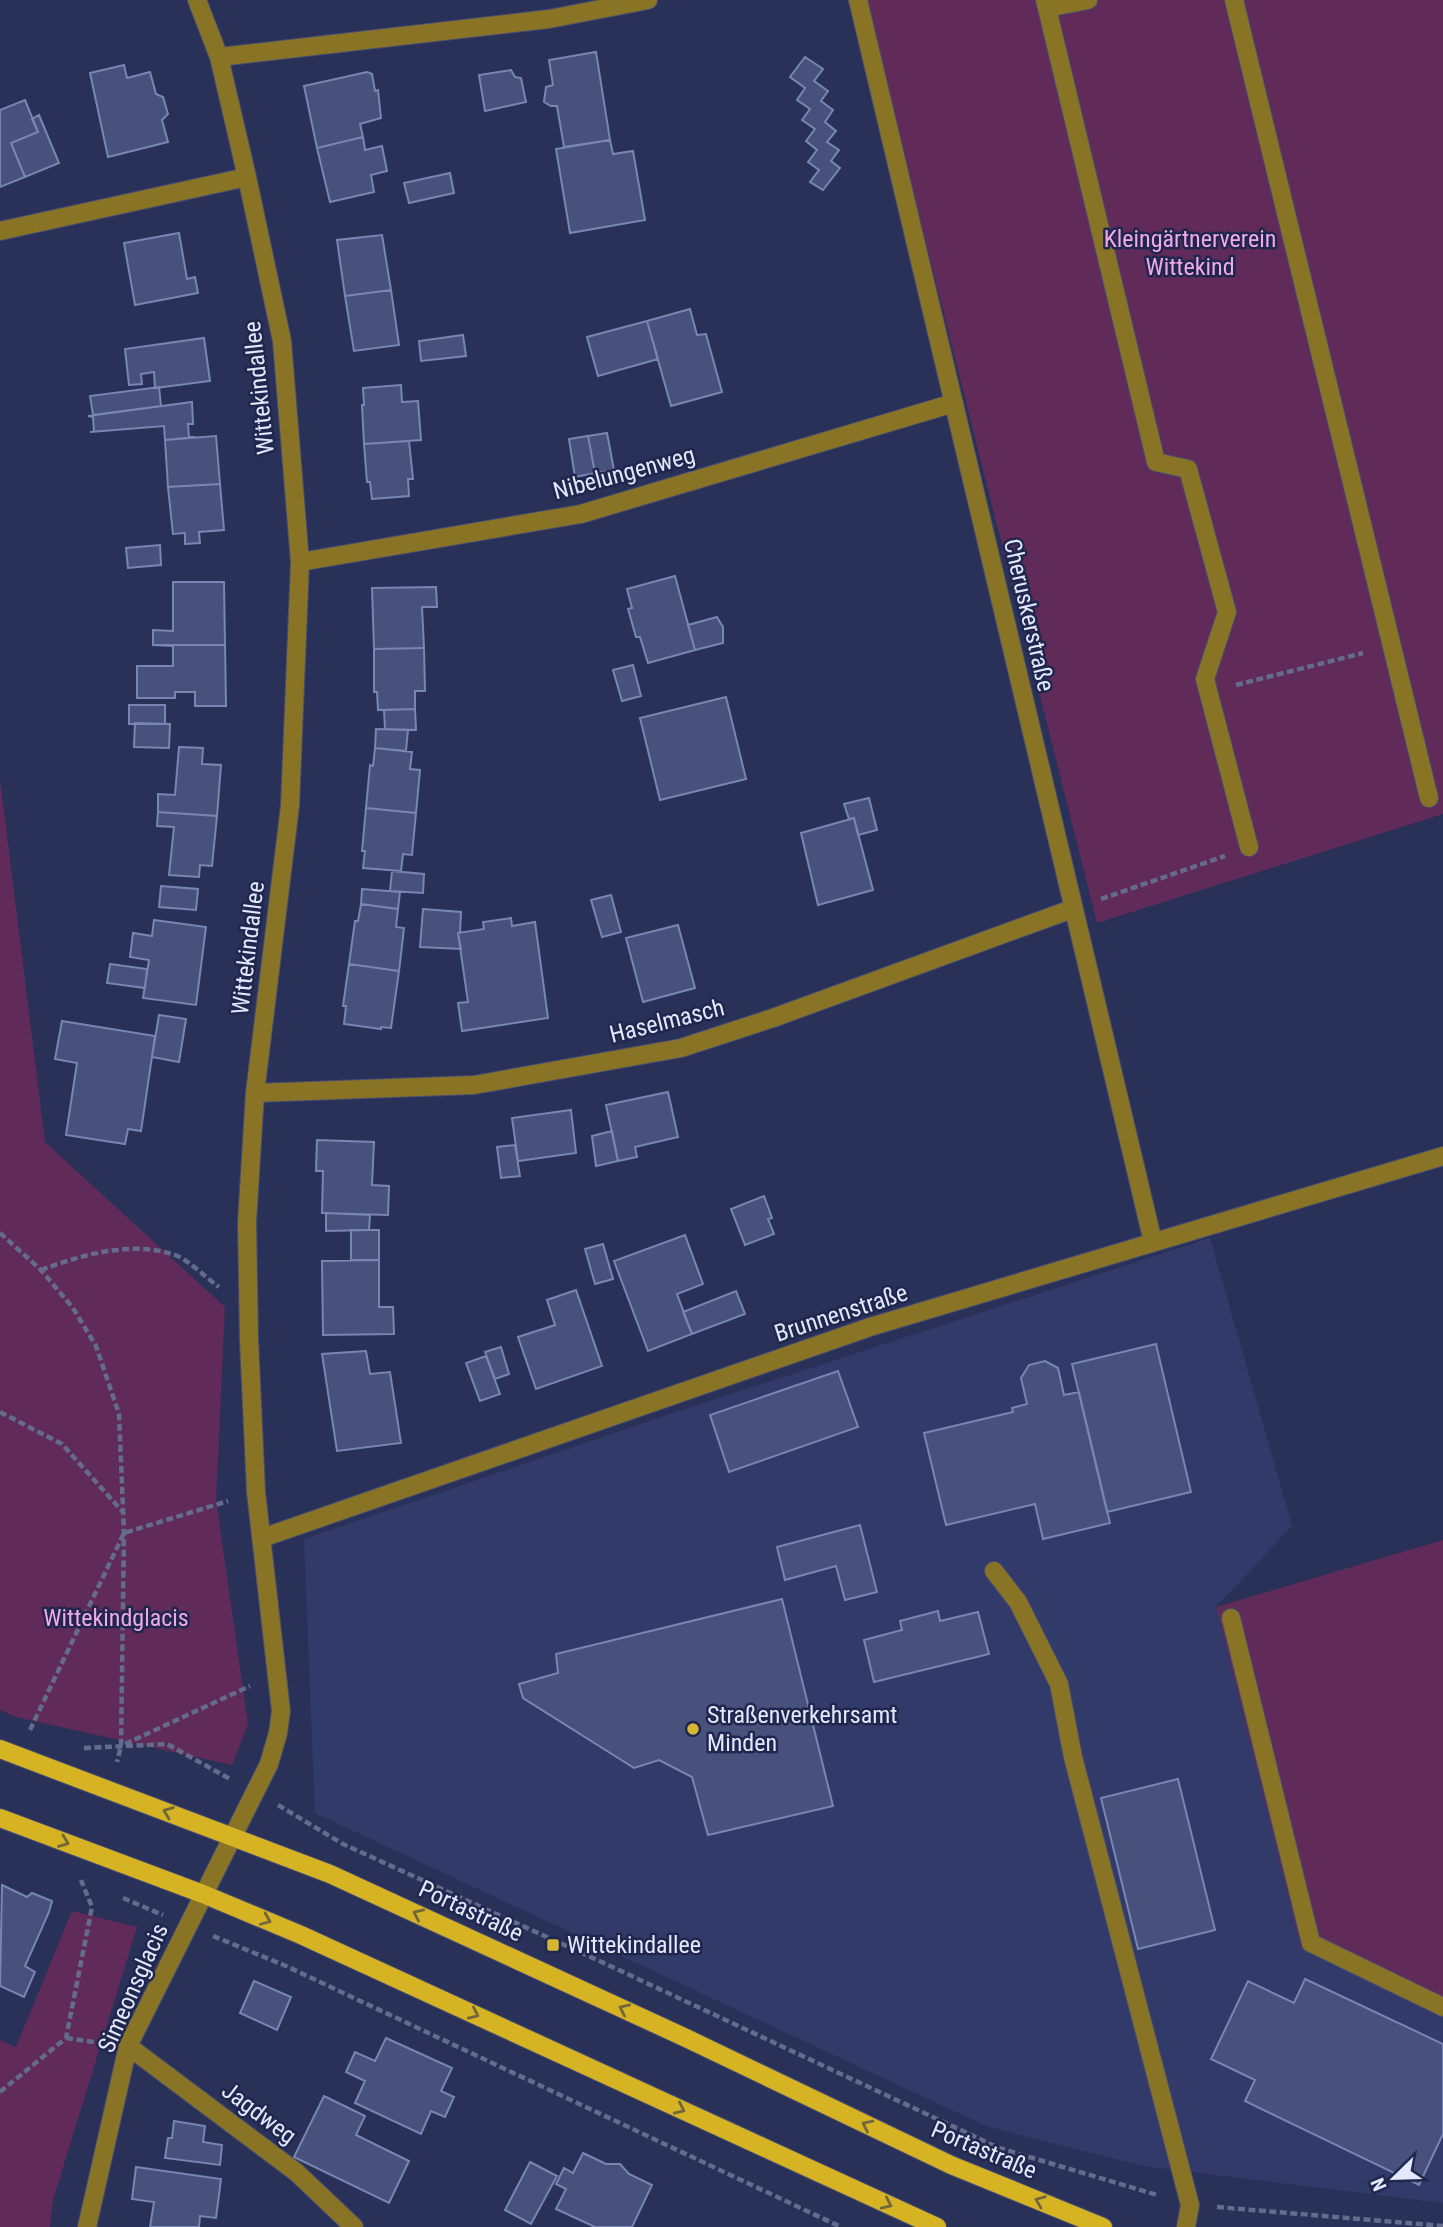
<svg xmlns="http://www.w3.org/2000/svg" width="1443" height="2227" viewBox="0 0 1443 2227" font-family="'Roboto Condensed',sans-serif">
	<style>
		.built { fill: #313a69 }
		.green { fill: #602b58 }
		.building { fill: #47517c; stroke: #7985b3; stroke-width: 2 }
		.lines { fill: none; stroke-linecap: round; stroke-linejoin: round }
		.minor-casing { stroke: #484e73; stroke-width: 20 }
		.major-casing { stroke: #484e73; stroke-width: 20 }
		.path { stroke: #656b8d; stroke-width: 4.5; stroke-dasharray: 7 3.5; stroke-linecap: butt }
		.minor { stroke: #897425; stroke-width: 18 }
		.major { stroke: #d6b323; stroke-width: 18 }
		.oneway { stroke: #72663b }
		.poi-dot { fill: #d6b534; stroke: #20274e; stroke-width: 2.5 }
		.labels { text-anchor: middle; stroke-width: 5; stroke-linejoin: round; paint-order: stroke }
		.park-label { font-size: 24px; fill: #f3a9e5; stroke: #20274e }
		.street-label { font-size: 24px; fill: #e3e8fd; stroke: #20274e }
		.poi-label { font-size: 24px; fill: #e3e8fd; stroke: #20274e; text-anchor: start }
	</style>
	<rect width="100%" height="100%" fill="#2a3159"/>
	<path class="built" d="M 1210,1238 L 1292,1526 L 1216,1607 L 1301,1947 L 1443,2017 L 1443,2203 L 1143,2166 L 986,2126 L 315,1813 L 304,1539 L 670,1414 Z"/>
	<path class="green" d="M 865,0 L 1443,0 L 1443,814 L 1097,923 Z
		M 0,779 L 45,1142 L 225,1307 L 216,1500 L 248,1724 L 232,1765 L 16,1717 L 0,1710 Z
		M 1443,1540 L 1443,2017 L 1301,1948 L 1216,1607 Z
		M 72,1911 L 137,1927 L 53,2200 L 50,2227 L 0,2227 L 0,2040 L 16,2047 Z"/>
	<path class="building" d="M 596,52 L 610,140 L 564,147 L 557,106 L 551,106 L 544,102 L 546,87 L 553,85 L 549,60 Z
		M 805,57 L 823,69 L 814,81 L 828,91 L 821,101 L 833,110 L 825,122 L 836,131 L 827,142 L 839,150 L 831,161 L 840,168 L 823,190 L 810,182 L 819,170 L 808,162 L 817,150 L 806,141 L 815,129 L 802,120 L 810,109 L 797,100 L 805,88 L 790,77 Z
		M 124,65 L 127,78 L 150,72 L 156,94 L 163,97 L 168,114 L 162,120 L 168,142 L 108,157 L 90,73 Z
		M 511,70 L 515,77 L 521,78 L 526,102 L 485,111 L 479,75 Z
		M 367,72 L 372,74 L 375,91 L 378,90 L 381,118 L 360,124 L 363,137 L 317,148 L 304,86 Z
		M 25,100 L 38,132 L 11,143 L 25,177 L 0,187 L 0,110 Z
		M 39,115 L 59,163 L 25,177 L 11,143 L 38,132 L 32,119 Z
		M 363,137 L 365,150 L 382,146 L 387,171 L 371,175 L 374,192 L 330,202 L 317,148 Z
		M 610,140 L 613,154 L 633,151 L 645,220 L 570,233 L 556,149 Z
		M 450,173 L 454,193 L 409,203 L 404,183 Z
		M 179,233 L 187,279 L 195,277 L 198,293 L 135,305 L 124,243 Z
		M 382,235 L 391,290 L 345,296 L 337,240 Z
		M 391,290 L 399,345 L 354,351 L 345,296 Z
		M 690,309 L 697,335 L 706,334 L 722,392 L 671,406 L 647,321 Z
		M 647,321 L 658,359 L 598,376 L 587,337 Z
		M 463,335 L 466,356 L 421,361 L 419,341 Z
		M 204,338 L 210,381 L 155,388 L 154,372 L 141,374 L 142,384 L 129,385 L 125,349 Z
		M 401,385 L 402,402 L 418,401 L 421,440 L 364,444 L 362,405 L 364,405 L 363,388 Z
		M 159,387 L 161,406 L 93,415 L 90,396 Z
		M 192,402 L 193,424 L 188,424 L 189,437 L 195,437 L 165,440 L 164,426 L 90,432 L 94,432 L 93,417 L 88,416 Z
		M 607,433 L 614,470 L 595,473 L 588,436 Z
		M 216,436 L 220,484 L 168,487 L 165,440 Z
		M 588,436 L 595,473 L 575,477 L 569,439 Z
		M 409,441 L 413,479 L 408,479 L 409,496 L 372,499 L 370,482 L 367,482 L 364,444 Z
		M 220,484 L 224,530 L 199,532 L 200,543 L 185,544 L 185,533 L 173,534 L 168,487 Z
		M 160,545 L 161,565 L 128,568 L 126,548 Z
		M 675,576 L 695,650 L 648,663 L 640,637 L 636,637 L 628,609 L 632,608 L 627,589 Z
		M 173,582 L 224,582 L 225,645 L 153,645 L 153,630 L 173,631 Z
		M 436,587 L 437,607 L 422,607 L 424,648 L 374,649 L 372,588 Z
		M 717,617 L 723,627 L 723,643 L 695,650 L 688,625 Z
		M 153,645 L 225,645 L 226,706 L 195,706 L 195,692 L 175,692 L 175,698 L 137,698 L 137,666 L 173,666 L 173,646 Z
		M 424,648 L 425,691 L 415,691 L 415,709 L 378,710 L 377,692 L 374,692 L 374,649 Z
		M 633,665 L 641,696 L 622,701 L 613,670 Z
		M 726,697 L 746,779 L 660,800 L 640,718 Z
		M 129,705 L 165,705 L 165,724 L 129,724 Z
		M 415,709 L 416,730 L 385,729 L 384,710 Z
		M 135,723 L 170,724 L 169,748 L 134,747 Z
		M 376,729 L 408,730 L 406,751 L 375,748 Z
		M 179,747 L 203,748 L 202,764 L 221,765 L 217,816 L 158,812 L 158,794 L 175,795 Z
		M 375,748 L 412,752 L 410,769 L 420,770 L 416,813 L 366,808 L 370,765 L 373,766 Z
		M 869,798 L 877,830 L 858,835 L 854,818 L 849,819 L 844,804 Z
		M 366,808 L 416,813 L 412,855 L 403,854 L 401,871 L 363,868 L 365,851 L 362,851 Z
		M 158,812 L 217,816 L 212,866 L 200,865 L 199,877 L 169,875 L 174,827 L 157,826 Z
		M 854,818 L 873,890 L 818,905 L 801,833 Z
		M 392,871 L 424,874 L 423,893 L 390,891 Z
		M 161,886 L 198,889 L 196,910 L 159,907 Z
		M 362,889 L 400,892 L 398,909 L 361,904 Z
		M 611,895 L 621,932 L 602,937 L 591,900 Z
		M 361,904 L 398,909 L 396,927 L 404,928 L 399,971 L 349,964 L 355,921 L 358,921 Z
		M 423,909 L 461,912 L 460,933 L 458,933 L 461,949 L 420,947 Z
		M 511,918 L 512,926 L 535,922 L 548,1018 L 462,1031 L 458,1003 L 468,1002 L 458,933 L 484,929 L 483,922 Z
		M 154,920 L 206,927 L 196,1005 L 143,998 L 149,960 L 130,957 L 133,933 L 152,936 Z
		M 678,925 L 695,988 L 643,1002 L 626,938 Z
		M 110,964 L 147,969 L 145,988 L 107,983 Z
		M 349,964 L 399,971 L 391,1028 L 381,1027 L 381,1029 L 344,1024 L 346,1006 L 343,1006 Z
		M 159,1015 L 186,1019 L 179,1062 L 152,1057 Z
		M 62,1021 L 155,1036 L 141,1131 L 128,1129 L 125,1144 L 66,1135 L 77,1063 L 55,1059 Z
		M 668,1092 L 678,1137 L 635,1147 L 637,1157 L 618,1161 L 606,1105 Z
		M 571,1110 L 576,1153 L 518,1161 L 512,1118 Z
		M 612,1131 L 618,1161 L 596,1166 L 592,1136 Z
		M 317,1140 L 374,1142 L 372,1185 L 389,1186 L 388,1215 L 322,1213 L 323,1171 L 316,1171 Z
		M 515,1145 L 520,1176 L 501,1178 L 497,1147 Z
		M 764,1196 L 772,1218 L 768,1219 L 774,1234 L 745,1245 L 731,1209 Z
		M 326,1213 L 370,1215 L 369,1230 L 326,1231 Z
		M 351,1230 L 379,1230 L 379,1260 L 351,1260 Z
		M 685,1235 L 703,1284 L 677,1294 L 692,1334 L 648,1351 L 614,1261 Z
		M 603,1244 L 613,1279 L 595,1284 L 585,1249 Z
		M 379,1260 L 379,1307 L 393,1307 L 394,1334 L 323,1335 L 322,1261 Z
		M 576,1290 L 602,1366 L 536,1389 L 518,1337 L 555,1325 L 547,1300 Z
		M 736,1291 L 745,1314 L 692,1334 L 683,1312 Z
		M 1156,1344 L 1191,1492 L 1107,1512 L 1072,1364 Z
		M 501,1347 L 509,1374 L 495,1379 L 485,1352 Z
		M 366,1351 L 370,1374 L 390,1372 L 401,1443 L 337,1451 L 322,1354 Z
		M 486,1356 L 500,1394 L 480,1401 L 466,1363 Z
		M 1045,1361 L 1058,1368 L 1064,1395 L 1079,1392 L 1110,1523 L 1043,1539 L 1035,1504 L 946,1525 L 924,1433 L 1013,1412 L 1012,1408 L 1027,1404 L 1021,1378 L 1029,1365 Z
		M 838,1371 L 858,1427 L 729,1472 L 710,1415 Z
		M 860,1525 L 877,1592 L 845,1600 L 836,1566 L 785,1580 L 777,1547 Z
		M 782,1599 L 833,1806 L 708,1835 L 692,1777 L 659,1760 L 634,1768 L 523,1698 L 519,1684 L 558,1673 L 556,1654 Z
		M 938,1611 L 940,1621 L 978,1612 L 989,1654 L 874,1682 L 864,1640 L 902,1630 L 900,1621 Z
		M 1178,1779 L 1215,1930 L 1138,1949 L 1101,1798 Z
		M 2,1885 L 27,1897 L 32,1893 L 52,1901 L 49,1912 L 25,1966 L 35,1972 L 24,1997 L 0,1986 Z
		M 1305,1979 L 1443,2044 L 1443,2134 L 1419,2185 L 1245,2101 L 1255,2080 L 1211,2059 L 1248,1981 L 1294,2003 Z
		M 254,1981 L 291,1997 L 277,2030 L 240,2013 Z
		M 386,2038 L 452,2068 L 441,2091 L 454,2097 L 445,2117 L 431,2111 L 421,2134 L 355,2103 L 365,2081 L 346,2072 L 355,2052 L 375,2061 Z
		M 324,2096 L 365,2116 L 356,2135 L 409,2161 L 389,2203 L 294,2157 Z
		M 174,2121 L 205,2126 L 203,2142 L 222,2145 L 220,2165 L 165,2158 L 168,2138 L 172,2138 Z
		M 583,2153 L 606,2164 L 620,2164 L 629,2174 L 652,2185 L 632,2227 L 595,2227 L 556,2209 L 566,2189 L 556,2184 L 564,2168 L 573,2173 Z
		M 530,2162 L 557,2176 L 531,2224 L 505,2210 Z
		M 136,2167 L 221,2179 L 216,2218 L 200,2216 L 199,2227 L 150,2227 L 154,2202 L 132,2199 Z"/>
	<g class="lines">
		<g class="minor-casing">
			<path id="minor" d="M 858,0 L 1153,1242
				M 1045,0 L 1156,462 L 1188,469 L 1227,612 L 1205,679 L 1249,847
				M 1234,0 L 1429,798
				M 1047,8 L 1088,0
				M 219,57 L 549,19 L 648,0
				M 0,231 L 247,177
				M 300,562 L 581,514 L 954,403
				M 255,1093 L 474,1085 L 681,1048 L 773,1018 L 1072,909
				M 262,1538 L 870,1327 L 1443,1156
				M 994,1571 L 1018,1602 L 1059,1684 L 1073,1757 L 1190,2205 L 1186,2227
				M 1231,1618 L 1311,1943 L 1443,2007
				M 128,2046 L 296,2172 L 354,2227
				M 87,2227 L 128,2046 L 269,1764 L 278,1733 L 281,1711 L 256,1492 L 249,1340 L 247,1222 L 255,1093 L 290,806 L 300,562 L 282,341 L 247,177 L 219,57 L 197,0"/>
		</g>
		<g class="major-casing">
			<path id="major" d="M 0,1749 L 330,1874 L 686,2038 L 951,2165 L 1103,2227
				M 0,1818 L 203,1894 L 301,1935 L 937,2227"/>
		</g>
		<path class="path" d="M 1236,685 L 1363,653
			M 1101,899 L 1225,856
			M 0,1233 L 41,1270 L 73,1308 L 96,1346 L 119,1414 L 124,1533 L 121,1746 L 117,1762
			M 41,1270 C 82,1255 131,1240 175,1255 C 190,1261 205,1277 219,1287
			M 0,1412 L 62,1444 L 122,1511
			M 30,1730 L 124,1533 L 228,1501
			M 125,1744 L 250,1686
			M 84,1748 L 167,1744 L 230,1779
			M 278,1805 L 343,1844 L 606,1964 L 999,2148 L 1157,2195
			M 123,1898 L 163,1915
			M 213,1936 L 286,1966 L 841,2227
			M 66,2038 L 100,2043
			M 0,2092 L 66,2038 L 92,1907 L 81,1880
			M 1217,2207 L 1443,2226"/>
		<use href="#minor" class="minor"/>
		<use href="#major" class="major"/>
	</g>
	<defs><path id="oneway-chevron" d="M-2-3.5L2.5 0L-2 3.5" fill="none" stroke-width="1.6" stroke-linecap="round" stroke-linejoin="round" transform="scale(1.75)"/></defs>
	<g class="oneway">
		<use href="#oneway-chevron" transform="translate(168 1812) rotate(-159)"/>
		<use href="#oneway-chevron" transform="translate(64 1842) rotate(21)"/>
		<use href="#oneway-chevron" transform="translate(418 1914) rotate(-155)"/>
		<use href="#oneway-chevron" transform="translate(266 1920) rotate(23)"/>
		<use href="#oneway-chevron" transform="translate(624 2009) rotate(-155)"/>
		<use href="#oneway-chevron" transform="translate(474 2014) rotate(25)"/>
		<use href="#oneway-chevron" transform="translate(680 2109) rotate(25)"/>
		<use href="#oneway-chevron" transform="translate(867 2125) rotate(-154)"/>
		<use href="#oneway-chevron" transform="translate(1040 2201) rotate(-158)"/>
		<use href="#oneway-chevron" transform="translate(887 2204) rotate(25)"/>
	</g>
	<g class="poi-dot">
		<circle cx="693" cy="1729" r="7"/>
		<rect x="546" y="1938" width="14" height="14" rx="3.5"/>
	</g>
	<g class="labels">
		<g class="park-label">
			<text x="1190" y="247">Kleingärtnerverein<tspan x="1190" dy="28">Wittekind</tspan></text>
			<text x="116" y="1626">Wittekindglacis</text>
		</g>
		<g class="street-label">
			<text transform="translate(259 388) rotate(-96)" y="8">Wittekindallee</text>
			<text transform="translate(624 473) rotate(-15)" y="8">Nibelungenweg</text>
			<text transform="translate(1029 615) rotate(77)" y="8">Cheruskerstraße</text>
			<text transform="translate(248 948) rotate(-83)" y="8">Wittekindallee</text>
			<text transform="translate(667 1021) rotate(-14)" y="8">Haselmasch</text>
			<text transform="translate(841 1313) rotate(-18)" y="8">Brunnenstraße</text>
			<text transform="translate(471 1911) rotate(25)" y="8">Portastraße</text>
			<text transform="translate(133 1988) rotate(-66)" y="8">Simeonsglacis</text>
			<text transform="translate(259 2113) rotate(37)" y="8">Jagdweg</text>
			<text transform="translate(984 2150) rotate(23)" y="8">Portastraße</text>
		</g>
		<g class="poi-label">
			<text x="707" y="1723">Straßenverkehrsamt<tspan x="707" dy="28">Minden</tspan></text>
			<text x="567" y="1953">Wittekindallee</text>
		</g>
	</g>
	<g transform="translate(1394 2178) rotate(247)" stroke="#20274e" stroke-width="5" paint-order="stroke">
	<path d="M0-5L12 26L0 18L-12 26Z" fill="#e3e8fd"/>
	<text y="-10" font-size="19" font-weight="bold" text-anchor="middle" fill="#e3e8fd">N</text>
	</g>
</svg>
